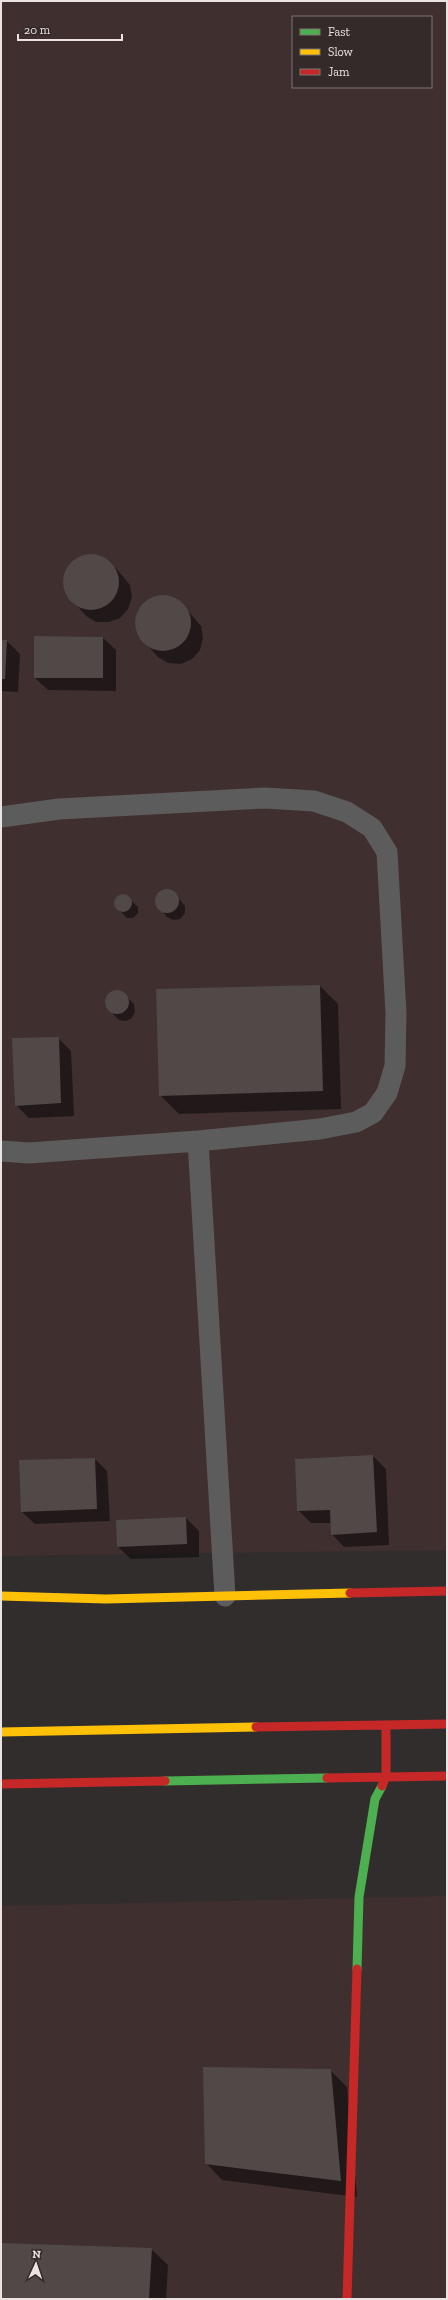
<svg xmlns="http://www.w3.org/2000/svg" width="448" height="2300" viewBox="0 0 448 2300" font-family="'Zilla Slab',serif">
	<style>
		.built { fill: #3f2f2f; fill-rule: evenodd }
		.shadow { fill: #0007 }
		.building { fill: #514848 }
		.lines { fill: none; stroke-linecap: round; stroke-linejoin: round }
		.lane { stroke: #5c5c5c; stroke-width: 21 }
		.fast { stroke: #4caf50; stroke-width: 9 }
		.slow { stroke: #ffc107; stroke-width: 9 }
		.jam { stroke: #c62828; stroke-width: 9 }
	</style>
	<rect width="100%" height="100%" fill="#322d2d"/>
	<path class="built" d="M 1,1 L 447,1 L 447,1550 L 1,1556 ZM 293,17 L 431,17 L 431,87 L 293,87 Z
		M 447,1896 L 447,2299 L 1,2299 L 1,1906 Z"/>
	<path class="shadow" d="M 86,555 L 99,556 L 110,561 L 130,585 L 132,597 L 128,609 L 120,618 L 109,622 L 96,622 L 86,616 L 65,592 L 63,581 L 67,569 L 75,559 Z
		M 158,596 L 170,597 L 181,603 L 201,626 L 203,638 L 200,650 L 192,659 L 181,664 L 168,663 L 158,657 L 137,634 L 135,622 L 138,610 L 147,601 Z
		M 35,637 L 103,638 L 116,650 L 116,691 L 48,690 L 35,678 Z
		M 1,641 L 7,641 L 20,654 L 18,692 L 1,691 Z
		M 168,890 L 174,893 L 185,906 L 185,913 L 180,919 L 173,920 L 167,917 L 156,903 L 156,897 L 161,891 Z
		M 120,896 L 126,896 L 138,907 L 138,913 L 133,918 L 127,918 L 115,906 L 115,900 Z
		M 320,986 L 338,1004 L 341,1109 L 179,1114 L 160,1095 Z
		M 115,991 L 122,992 L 134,1004 L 135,1011 L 132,1018 L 126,1021 L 119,1020 L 106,1007 L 105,1000 L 109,994 Z
		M 58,1038 L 71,1051 L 74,1116 L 29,1118 L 16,1105 Z
		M 373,1456 L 386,1469 L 389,1545 L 344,1547 L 332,1534 L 331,1523 L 311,1523 L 298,1510 Z
		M 95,1459 L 107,1471 L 110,1521 L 35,1524 L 22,1512 Z
		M 186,1518 L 199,1531 L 199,1557 L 131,1559 L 118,1547 Z
		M 330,2070 L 347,2087 L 357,2197 L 222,2180 L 206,2163 Z
		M 1,2244 L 151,2249 L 168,2265 L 166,2299 L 1,2299 Z"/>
	<path class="building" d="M63 582a28 28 0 1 1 56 0a28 28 0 1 1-56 0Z
		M135 623a28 28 0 1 1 56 0a28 28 0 1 1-56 0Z
		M 34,636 L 103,637 L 103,678 L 34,678 Z
		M 1,640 L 7,640 L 5,679 L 1,679 Z
		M155 901a12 12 0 1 1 24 0a12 12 0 1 1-24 0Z
		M114 903a9 9 0 1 1 18 0a9 9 0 1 1-18 0Z
		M 320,985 L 323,1091 L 159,1096 L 156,989 Z
		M105 1002a12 12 0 1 1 24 0a12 12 0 1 1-24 0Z
		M 59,1037 L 61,1103 L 15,1106 L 12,1038 Z
		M 373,1455 L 377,1532 L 331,1535 L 330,1510 L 297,1511 L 295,1459 Z
		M 95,1458 L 97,1509 L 21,1512 L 19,1460 Z
		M 186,1517 L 187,1544 L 117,1547 L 116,1520 Z
		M 203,2067 L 331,2069 L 341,2181 L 205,2164 Z
		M 1,2243 L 152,2248 L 149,2299 L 1,2299 Z"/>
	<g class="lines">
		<path class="lane" d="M 1,817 L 59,809 L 265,798 L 314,801 L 347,812 L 372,828 L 387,852 L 396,1013 L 395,1066 L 387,1093 L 373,1113 L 356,1122 L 320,1129 L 198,1141 L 29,1153 L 1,1151
			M 198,1141 L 225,1596"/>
		<path class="fast" d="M 165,1781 L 327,1778
			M 357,1969 L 359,1897 L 375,1799 L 382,1786"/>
		<path class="slow" d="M 1,1596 L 106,1599 L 350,1593
			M 1,1732 L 256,1727"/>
		<path class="jam" d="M 350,1593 L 447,1591
			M 256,1727 L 447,1724
			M 327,1778 L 447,1776
			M 1,1784 L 165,1781
			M 382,1786 L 386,1777 L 386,1725
			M 347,2299 L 357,1969"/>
	</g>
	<rect width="448" height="2300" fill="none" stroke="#eae3e2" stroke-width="4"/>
	<rect x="292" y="16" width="140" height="72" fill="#352a2a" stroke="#7d7474"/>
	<rect x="300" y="29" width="20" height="6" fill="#4caf50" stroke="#7d7474"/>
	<text x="328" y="36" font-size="12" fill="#eae3e2">Fast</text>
	<rect x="300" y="49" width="20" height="6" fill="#ffc107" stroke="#7d7474"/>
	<text x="328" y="56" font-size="12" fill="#eae3e2">Slow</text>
	<rect x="300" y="69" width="20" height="6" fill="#c62828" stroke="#7d7474"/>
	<text x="328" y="76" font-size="12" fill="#eae3e2">Jam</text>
	<g transform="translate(36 2264) rotate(3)" stroke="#352a2a" stroke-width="3" paint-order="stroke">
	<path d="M0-3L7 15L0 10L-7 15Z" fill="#eae3e2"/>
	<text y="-6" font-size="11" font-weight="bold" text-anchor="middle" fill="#eae3e2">N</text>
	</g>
	<path d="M18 34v6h104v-6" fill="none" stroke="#eae3e2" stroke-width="2"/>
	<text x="24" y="34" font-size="12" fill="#eae3e2" stroke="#352a2a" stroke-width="3" paint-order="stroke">20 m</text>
</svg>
